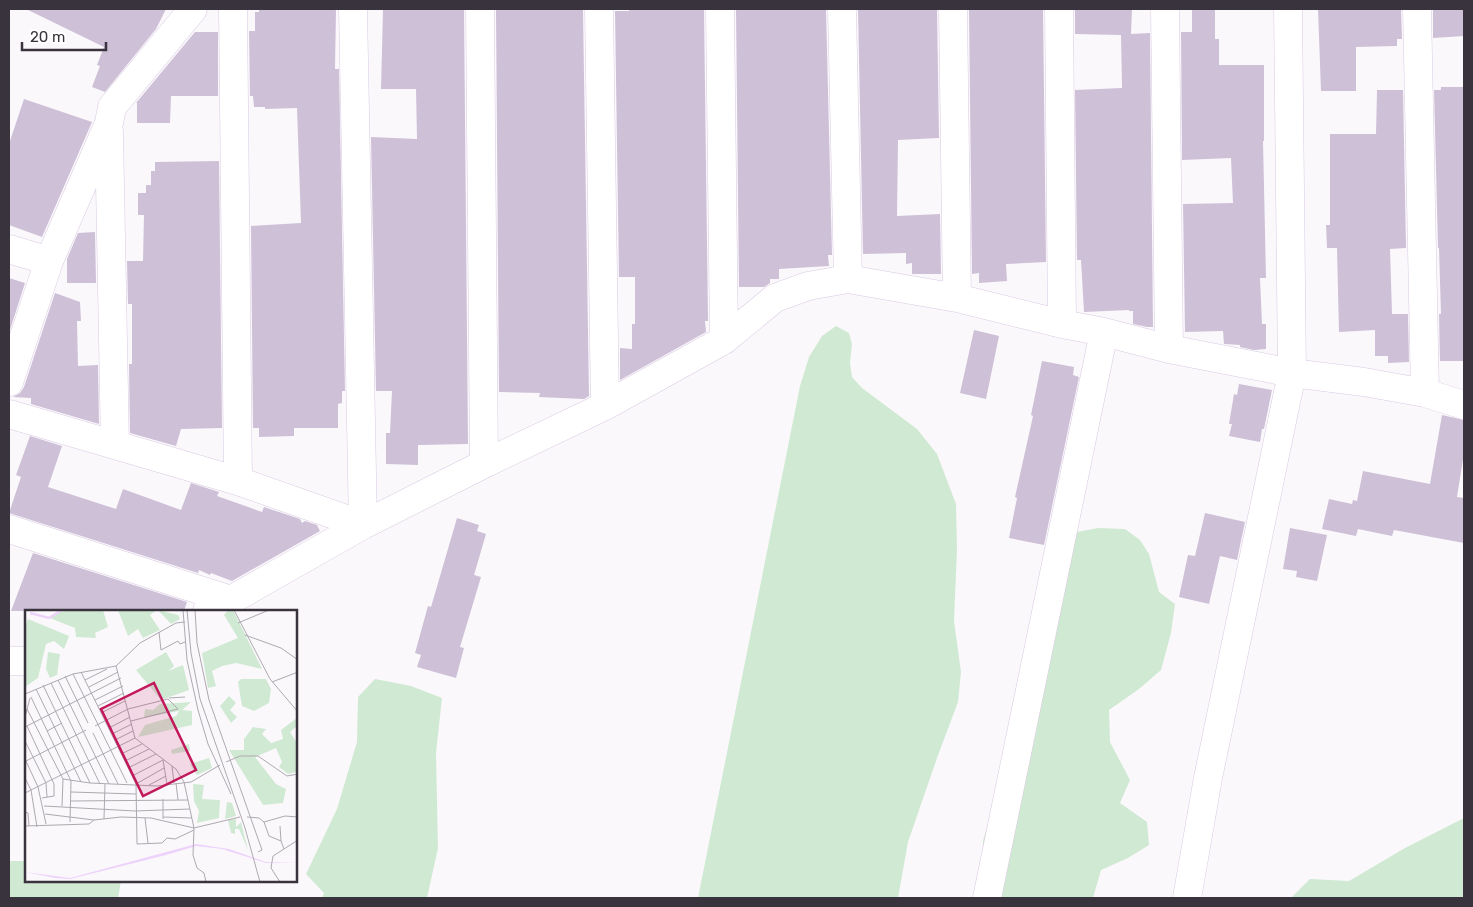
<svg xmlns="http://www.w3.org/2000/svg" width="1473" height="907" viewBox="0 0 1473 907" font-family="Rubik,sans-serif">
	<style>
		.green { fill: #d0e9d3 }
		.building { fill: #cec0d7 }
		.lines { fill: none; stroke-linecap: round; stroke-linejoin: round }
		.minor-casing { stroke: #d9cae2; stroke-width: 29 }
		.minor { stroke: #fff; stroke-width: 28 }
		.inset-river { fill: none; stroke: #edd3fb; stroke-width: 2.5 }
		.inset-road { fill: none; stroke: #ada9b0; stroke-width: 1 }
		.view { fill: #c2185b; fill-opacity: 0.15; stroke: #c2185b; stroke-width: 2.5 }
		.inset-edge { fill: none; stroke: #39333d; stroke-width: 2.5 }
	</style>
	<rect width="100%" height="100%" fill="#fbf8fc"/>
	<path class="green" d="M 836,326 L 849,333 L 852,344 L 850,363 L 852,377 L 862,388 L 917,429 L 937,454 L 956,504 L 957,549 L 954,621 L 961,672 L 958,702 L 937,758 L 908,842 L 898,898 L 698,898 L 800,386 L 809,357 L 822,336 Z
		M 1098,528 L 1125,529 L 1140,540 L 1149,554 L 1159,592 L 1175,604 L 1171,633 L 1161,670 L 1139,689 L 1109,710 L 1110,742 L 1130,780 L 1120,803 L 1147,822 L 1149,845 L 1128,858 L 1101,870 L 1093,898 L 980,898 L 983,841 L 1072,533 Z
		M 375,679 L 411,686 L 442,698 L 436,753 L 438,848 L 427,898 L 322,898 L 324,893 L 306,874 L 337,809 L 357,742 L 358,697 Z
		M 1464,818 L 1464,898 L 1291,898 L 1310,879 L 1349,881 L 1405,848 Z
		M 9,861 L 26,861 L 26,881 L 121,881 L 118,898 L 9,898 Z"/>
	<path class="building" d="M 26,9 L 166,9 L 156,29 L 105,92 L 92,87 L 100,66 L 97,65 L 104,47 Z
		M 259,9 L 336,9 L 335,69 L 339,69 L 345,391 L 342,391 L 342,403 L 338,404 L 338,428 L 294,428 L 294,436 L 259,437 L 259,428 L 253,428 L 251,226 L 301,223 L 297,108 L 265,109 L 265,107 L 254,107 L 253,96 L 250,96 L 249,31 L 255,31 L 255,12 L 259,12 Z
		M 383,9 L 464,9 L 468,444 L 418,445 L 418,465 L 386,464 L 386,433 L 390,433 L 392,391 L 376,391 L 371,137 L 417,139 L 416,89 L 381,89 Z
		M 496,9 L 580,9 L 580,10 L 583,10 L 589,396 L 584,399 L 539,397 L 540,393 L 499,392 Z
		M 629,9 L 704,9 L 708,321 L 705,321 L 706,332 L 620,380 L 620,348 L 632,349 L 632,324 L 635,324 L 635,277 L 619,277 L 615,11 L 629,11 Z
		M 736,9 L 826,9 L 832,255 L 828,255 L 829,266 L 779,269 L 779,279 L 770,279 L 770,283 L 764,287 L 739,287 Z
		M 858,9 L 937,9 L 939,138 L 898,140 L 897,216 L 940,214 L 941,274 L 912,274 L 912,263 L 906,264 L 906,253 L 863,254 Z
		M 969,9 L 1043,9 L 1046,262 L 1006,264 L 1007,281 L 979,283 L 979,273 L 972,274 Z
		M 1075,9 L 1132,9 L 1131,34 L 1150,33 L 1153,327 L 1147,327 L 1133,324 L 1133,311 L 1129,311 L 1129,310 L 1084,312 L 1081,260 L 1077,260 L 1075,90 L 1122,88 L 1121,35 L 1075,34 Z
		M 1192,9 L 1215,9 L 1215,39 L 1219,39 L 1219,65 L 1264,65 L 1264,141 L 1263,141 L 1266,278 L 1260,278 L 1262,324 L 1266,324 L 1266,349 L 1254,350 L 1240,347 L 1240,345 L 1224,344 L 1223,331 L 1185,332 L 1183,204 L 1233,203 L 1231,158 L 1182,160 L 1181,32 L 1192,32 Z
		M 1318,9 L 1401,9 L 1402,39 L 1397,39 L 1397,46 L 1356,47 L 1356,91 L 1321,91 Z
		M 1433,9 L 1464,9 L 1464,36 L 1433,38 Z
		M 195,32 L 218,32 L 218,96 L 171,96 L 170,123 L 137,123 L 137,103 L 136,103 Z
		M 1441,87 L 1464,87 L 1464,361 L 1440,361 L 1439,314 L 1441,314 L 1439,248 L 1438,248 L 1434,90 L 1441,90 Z
		M 1377,90 L 1403,90 L 1406,248 L 1390,249 L 1392,314 L 1408,314 L 1409,362 L 1388,363 L 1388,356 L 1375,356 L 1375,330 L 1339,332 L 1337,248 L 1327,248 L 1326,225 L 1330,225 L 1330,134 L 1376,134 Z
		M 24,99 L 92,122 L 42,237 L 9,225 L 9,144 Z
		M 219,161 L 222,428 L 181,429 L 176,446 L 130,433 L 129,364 L 132,364 L 132,304 L 128,304 L 127,261 L 143,261 L 144,215 L 138,215 L 138,193 L 146,193 L 146,185 L 151,185 L 151,171 L 155,171 L 155,162 Z
		M 95,232 L 96,283 L 67,283 L 67,259 L 78,233 Z
		M 9,278 L 25,283 L 9,333 Z
		M 55,293 L 80,302 L 81,321 L 77,321 L 78,366 L 98,365 L 99,424 L 31,404 L 31,398 L 13,397 L 20,393 L 24,387 Z
		M 974,330 L 999,336 L 986,399 L 960,393 Z
		M 1042,361 L 1074,367 L 1073,375 L 1079,377 L 1044,545 L 1009,538 L 1017,498 L 1015,497 L 1033,416 L 1031,415 Z
		M 1239,384 L 1272,390 L 1264,429 L 1262,429 L 1260,442 L 1229,436 L 1232,424 L 1229,424 L 1234,394 L 1237,395 Z
		M 1442,415 L 1464,420 L 1464,453 L 1457,497 L 1464,498 L 1464,543 L 1394,530 L 1392,536 L 1358,529 L 1356,536 L 1322,529 L 1329,499 L 1352,504 L 1353,500 L 1357,501 L 1363,471 L 1430,484 Z
		M 30,436 L 62,446 L 48,487 L 116,509 L 123,489 L 181,510 L 191,483 L 219,492 L 217,496 L 262,512 L 264,507 L 300,519 L 302,523 L 305,521 L 317,525 L 320,531 L 232,581 L 211,573 L 210,575 L 199,570 L 198,573 L 9,513 L 21,477 L 16,475 Z
		M 1205,513 L 1245,522 L 1237,560 L 1220,556 L 1209,604 L 1179,597 L 1188,555 L 1195,556 Z
		M 457,518 L 479,525 L 477,531 L 486,534 L 474,575 L 481,577 L 460,647 L 464,648 L 456,678 L 417,667 L 421,655 L 415,653 L 428,606 L 431,607 Z
		M 1290,528 L 1327,535 L 1317,581 L 1296,577 L 1297,571 L 1283,569 Z
		M 33,553 L 187,602 L 184,611 L 11,611 Z"/>
	<g class="lines">
		<g class="minor-casing">
			<path id="minor" d="M 233,9 L 238,481
				M 480,9 L 484,464
				M 599,9 L 605,406
				M 720,9 L 724,340
				M 842,9 L 848,279
				M 953,9 L 957,298
				M 1059,9 L 1062,324
				M 1165,9 L 1169,349
				M 1417,9 L 1425,393
				M 109,131 L 115,445
				M 9,249 L 49,261
				M 9,382 L 49,261 L 109,123 L 112,107 L 193,9
				M 9,414 L 238,481 L 363,525 L 353,9
				M 9,529 L 231,600
				M 207,611 L 231,600 L 363,525 L 484,464 L 605,406 L 724,340 L 775,298 L 808,286 L 848,279 L 957,298 L 1062,324 L 1104,332 L 1169,349 L 1292,373 L 1364,382 L 1425,393 L 1464,405
				M 9,661 L 26,661
				M 987,898 L 1104,332
				M 1187,898 L 1208,778 L 1292,373 L 1288,9"/>
		</g>
		<use href="#minor" class="minor"/>
	</g>
	<g transform="translate(25 610)">
		<rect width="272" height="272" fill="#fbf8fc"/>
		<path d="M 38,0 L 78,0 L 83,17 L 70,23 L 71,28 L 51,27 L 50,18 L 25,8 ZM 93,0 L 132,0 L 125,5 L 135,20 L 118,28 L 113,19 L 103,26 ZM 133,0 L 153,5 L 155,9 L 146,14 ZM 203,0 L 208,0 L 237,59 L 211,53 L 197,56 L 187,61 L 191,76 L 183,78 L 177,43 L 213,28 L 199,5 ZM 3,9 L 44,26 L 39,39 L 29,31 L 21,34 L 13,68 L 0,77 L 0,16 ZM 23,42 L 35,44 L 32,65 L 25,68 L 21,59 ZM 141,42 L 149,56 L 143,61 L 158,55 L 164,80 L 136,90 L 111,60 ZM 216,69 L 241,69 L 246,79 L 244,93 L 229,101 L 217,96 L 213,72 ZM 204,86 L 211,93 L 205,100 L 212,107 L 206,113 L 195,96 ZM 166,92 L 157,100 L 167,101 L 167,115 L 113,127 L 120,115 L 151,106 L 154,101 L 119,108 L 120,99 L 128,100 L 135,94 ZM 272,108 L 272,116 L 265,122 L 272,133 L 272,162 L 263,164 L 254,157 L 257,152 L 251,138 L 230,147 L 251,174 L 261,179 L 258,193 L 238,195 L 204,140 L 219,140 L 219,129 L 228,117 L 241,119 L 237,124 L 246,133 L 258,129 L 256,120 ZM 164,134 L 165,141 L 147,144 L 146,140 ZM 184,148 L 187,158 L 172,165 L 165,154 ZM 168,174 L 179,175 L 177,189 L 195,190 L 194,208 L 172,213 L 174,201 L 169,191 ZM 202,192 L 207,193 L 211,206 L 200,209 ZM 211,209 L 211,217 L 216,212 L 223,240 L 214,219 L 210,219 L 210,224 L 206,223 L 203,210 Z" fill="#d0e9d3"/>
		<path d="M 171,234 L 204,239 L 241,252 L 272,252 L 241,253 L 197,239 L 171,236 L 141,245 L 45,269 L 30,268 L 0,262 L 45,268 Z" fill="#edd3fb"/>
		<path class="inset-river" d="M 5,3 L 24,8 L 37,0"/>
		<path class="inset-road" d="M 158,0 L 162,50 L 173,100 L 183,134 L 206,184M 162,0 L 166,43 L 175,89 L 220,218 L 235,272M 170,0 L 172,33 L 184,90 L 237,240 L 233,242M 209,0 L 245,69 L 273,102M 213,13 L 244,0M 134,22 L 136,40 L 153,31 L 155,34 L 160,32M 220,25 L 256,38 L 273,50M 91,56 L 110,128 L 151,159 L 159,172 L 169,218 L 168,245 L 172,258 L 179,263 L 181,272M 56,62 L 111,174 L 112,234 L 137,233 L 142,228 L 150,229 L 169,220M 48,64 L 102,173M 40,66 L 63,113M 33,70 L 84,174M 60,70 L 82,59M 247,72 L 273,62M 26,73 L 75,174M 18,75 L 65,173M 64,77 L 93,62M 11,79 L 56,172M 0,84 L 48,64 L 91,56 L 115,33 L 151,13 L 160,12M 6,87 L 46,171 L 45,212M 144,88 L 160,87M 70,90 L 98,76M 73,96 L 99,83M 2,99 L 38,169 L 65,173 L 132,176 L 166,172 L 195,155M 76,103 L 100,91M 0,107 L 5,88M 2,116 L 29,174 L 29,186 L 17,188M 70,116 L 103,99 L 143,89 L 153,99 L 106,111M 0,117 L 96,68M 84,118 L 105,107M 22,121 L 37,113M 68,123 L 93,174M 87,124 L 107,114M 90,130 L 108,121M 0,131 L 21,173 L 22,187M 96,144 L 117,134M 0,149 L 13,177 L 21,214M 1,151 L 61,120M 100,151 L 124,139M 201,152 L 215,146 L 233,146 L 262,166 L 273,164M 147,156 L 149,173M 103,158 L 131,144M 107,166 L 138,150 L 142,174M 0,168 L 6,180 L 12,217M 151,173 L 153,190M 111,174 L 139,158M 124,175 L 141,166M 46,182 L 111,184M 0,183 L 110,128M 46,191 L 163,190M 19,196 L 110,201 L 165,199M 37,196 L 38,169M 0,202 L 3,203 L 4,216M 20,204 L 69,210M 138,207 L 167,208M 222,207 L 234,208 L 239,212 L 260,206 L 273,207M 120,208 L 123,233M 79,209 L 80,174M 138,209 L 138,189M 239,212 L 244,226 L 256,231 L 259,239M 0,216 L 64,214 L 69,210 L 96,207 L 126,208 L 169,218 L 215,207M 255,216 L 256,231M 255,272 L 246,258 L 248,246 L 273,230"/>
		<path class="view" d="M 129,73 L 171,160 L 118,186 L 76,99 Z"/>
		<rect width="272" height="272" class="inset-edge"/>
	</g>
	<rect width="1473" height="907" fill="none" stroke="#39333d" stroke-width="20"/>
	<path d="M22 42v8h84v-8" fill="none" stroke="#39333d" stroke-width="2.5"/>
	<text x="30" y="42" font-size="15" fill="#39333d" stroke="#ffffff" stroke-width="4" paint-order="stroke">20 m</text>
</svg>
